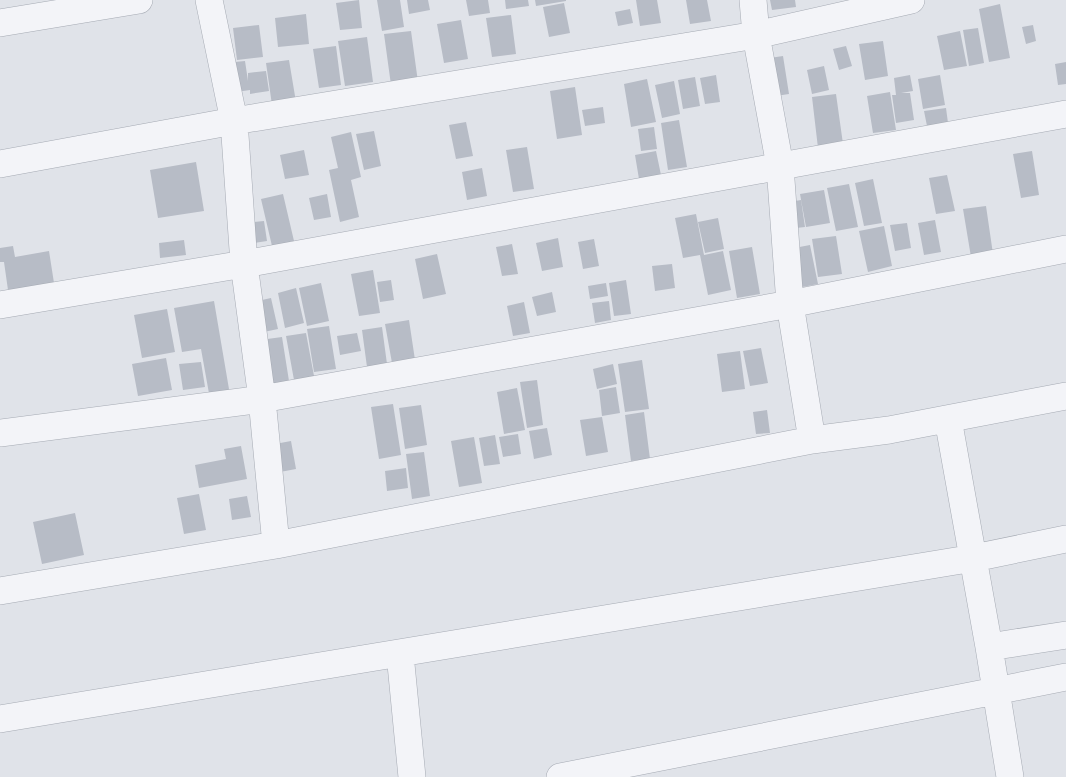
<svg xmlns="http://www.w3.org/2000/svg" width="1066" height="777" viewBox="0 0 1066 777" font-family="'Noto Sans',sans-serif">
	<style>
		.building { fill: #b7bcc6 }
		.lines { fill: none; stroke-linecap: round; stroke-linejoin: round }
		.street-casing { stroke: #a5aab3; stroke-width: 28 }
		.street { stroke: #f3f4f8; stroke-width: 27 }
	</style>
	<rect width="100%" height="100%" fill="#e0e3e9"/>
	<path class="building" d="M 359,0 L 362,28 L 340,30 L 336,3 Z
		M 377,0 L 400,0 L 404,27 L 382,31 Z
		M 407,0 L 428,0 L 430,10 L 409,14 Z
		M 466,0 L 488,0 L 490,13 L 469,16 Z
		M 505,0 L 528,0 L 529,6 L 506,9 Z
		M 535,0 L 566,0 L 566,1 L 536,6 Z
		M 636,0 L 657,0 L 661,23 L 640,26 Z
		M 686,0 L 707,0 L 711,21 L 690,24 Z
		M 770,0 L 795,0 L 796,7 L 772,10 Z
		M 564,3 L 570,33 L 549,37 L 543,7 Z
		M 1000,4 L 1010,58 L 989,62 L 979,9 Z
		M 630,9 L 633,23 L 618,26 L 615,12 Z
		M 306,14 L 309,44 L 278,47 L 275,18 Z
		M 511,15 L 516,54 L 492,57 L 486,18 Z
		M 461,20 L 468,59 L 444,63 L 437,24 Z
		M 259,25 L 263,57 L 237,60 L 233,28 Z
		M 1033,25 L 1036,41 L 1026,44 L 1022,27 Z
		M 978,28 L 984,63 L 969,66 L 963,30 Z
		M 411,31 L 418,82 L 391,85 L 384,34 Z
		M 960,31 L 967,66 L 944,70 L 937,36 Z
		M 367,37 L 373,82 L 345,86 L 338,41 Z
		M 883,41 L 888,76 L 865,80 L 859,44 Z
		M 336,46 L 341,85 L 319,88 L 313,49 Z
		M 846,46 L 852,66 L 839,70 L 833,49 Z
		M 783,56 L 789,94 L 769,97 L 763,59 Z
		M 289,60 L 296,102 L 272,105 L 266,63 Z
		M 245,61 L 248,81 L 248,73 L 266,71 L 269,91 L 250,94 L 250,90 L 229,93 L 224,63 Z
		M 1066,62 L 1066,84 L 1058,85 L 1055,64 Z
		M 824,66 L 829,90 L 812,94 L 807,70 Z
		M 716,75 L 720,102 L 705,104 L 700,78 Z
		M 910,75 L 913,91 L 901,93 L 910,93 L 914,120 L 896,123 L 892,95 L 896,95 L 894,78 Z
		M 940,75 L 945,105 L 923,109 L 918,79 Z
		M 695,77 L 700,106 L 683,109 L 678,80 Z
		M 647,79 L 656,122 L 631,127 L 624,84 Z
		M 674,81 L 680,114 L 662,118 L 655,85 Z
		M 575,87 L 582,135 L 557,139 L 550,91 Z
		M 890,92 L 896,130 L 873,133 L 867,96 Z
		M 836,94 L 843,144 L 818,148 L 812,97 Z
		M 603,107 L 605,123 L 585,126 L 582,110 Z
		M 946,108 L 948,123 L 927,126 L 924,111 Z
		M 679,120 L 687,167 L 668,170 L 661,123 Z
		M 466,122 L 473,156 L 456,159 L 449,125 Z
		M 654,127 L 657,149 L 641,151 L 638,129 Z
		M 374,131 L 381,166 L 364,170 L 356,134 Z
		M 351,132 L 361,177 L 351,180 L 359,217 L 340,222 L 329,170 L 338,168 L 331,137 Z
		M 527,147 L 534,189 L 513,192 L 506,150 Z
		M 304,150 L 309,175 L 285,179 L 280,155 Z
		M 656,151 L 661,175 L 639,179 L 635,155 Z
		M 1032,151 L 1039,195 L 1021,198 L 1013,154 Z
		M 196,162 L 204,211 L 158,218 L 150,170 Z
		M 482,168 L 487,196 L 467,200 L 462,172 Z
		M 947,175 L 955,211 L 936,214 L 929,178 Z
		M 873,179 L 882,223 L 864,226 L 855,183 Z
		M 849,184 L 858,227 L 836,231 L 827,188 Z
		M 824,190 L 830,223 L 806,227 L 800,194 Z
		M 283,194 L 294,241 L 272,246 L 261,199 Z
		M 327,194 L 331,217 L 314,220 L 309,198 Z
		M 801,200 L 805,227 L 787,229 L 783,203 Z
		M 986,206 L 993,254 L 971,257 L 963,209 Z
		M 696,214 L 704,255 L 723,251 L 731,290 L 708,295 L 700,255 L 683,258 L 675,218 Z
		M 718,218 L 724,249 L 705,253 L 698,222 Z
		M 935,220 L 941,252 L 924,255 L 918,223 Z
		M 264,221 L 267,241 L 248,244 L 244,223 Z
		M 907,223 L 911,248 L 895,251 L 890,225 Z
		M 884,226 L 892,266 L 868,272 L 859,231 Z
		M 836,236 L 842,274 L 818,277 L 812,239 Z
		M 558,238 L 563,267 L 542,271 L 536,243 Z
		M 594,239 L 599,266 L 583,269 L 578,242 Z
		M 184,240 L 186,255 L 160,258 L 159,243 Z
		M 512,244 L 518,274 L 502,276 L 496,247 Z
		M 810,245 L 818,284 L 797,288 L 789,249 Z
		M 13,246 L 15,257 L 49,251 L 54,283 L 8,290 L 4,262 L 0,262 L 0,248 Z
		M 752,247 L 760,294 L 737,298 L 729,251 Z
		M 437,254 L 446,294 L 423,299 L 415,259 Z
		M 672,264 L 675,288 L 655,291 L 652,266 Z
		M 373,270 L 380,313 L 359,316 L 351,274 Z
		M 391,280 L 394,300 L 380,302 L 377,282 Z
		M 626,280 L 631,314 L 614,316 L 609,283 Z
		M 321,283 L 329,321 L 307,326 L 299,288 Z
		M 606,283 L 608,296 L 590,299 L 588,286 Z
		M 296,288 L 304,323 L 285,328 L 278,293 Z
		M 552,292 L 556,312 L 537,316 L 532,297 Z
		M 271,298 L 278,329 L 259,333 L 253,302 Z
		M 214,301 L 230,395 L 210,399 L 201,349 L 182,352 L 174,308 Z
		M 609,301 L 611,320 L 595,323 L 592,303 Z
		M 524,302 L 530,333 L 513,336 L 507,306 Z
		M 167,309 L 175,352 L 142,358 L 134,315 Z
		M 409,320 L 415,360 L 392,363 L 385,324 Z
		M 329,326 L 336,369 L 314,372 L 307,329 Z
		M 382,327 L 387,364 L 367,367 L 362,330 Z
		M 306,333 L 314,376 L 294,380 L 286,336 Z
		M 357,333 L 361,351 L 340,355 L 337,336 Z
		M 282,337 L 289,381 L 268,384 L 260,340 Z
		M 761,348 L 768,383 L 750,386 L 743,351 Z
		M 740,351 L 745,389 L 722,392 L 717,354 Z
		M 166,358 L 172,390 L 138,396 L 132,364 Z
		M 642,360 L 649,409 L 625,412 L 618,364 Z
		M 201,362 L 205,387 L 183,390 L 179,364 Z
		M 613,364 L 617,384 L 597,389 L 593,369 Z
		M 537,380 L 543,425 L 527,428 L 520,382 Z
		M 616,387 L 620,413 L 602,416 L 599,390 Z
		M 517,388 L 525,430 L 504,434 L 497,392 Z
		M 393,404 L 401,455 L 379,459 L 371,407 Z
		M 421,405 L 427,445 L 405,449 L 399,408 Z
		M 767,410 L 770,433 L 756,434 L 753,412 Z
		M 644,412 L 650,459 L 631,461 L 625,415 Z
		M 602,417 L 608,452 L 586,456 L 580,420 Z
		M 547,428 L 552,455 L 534,459 L 529,431 Z
		M 518,434 L 521,454 L 503,457 L 499,437 Z
		M 495,435 L 500,464 L 484,466 L 479,438 Z
		M 474,437 L 482,483 L 459,487 L 451,441 Z
		M 291,441 L 296,469 L 280,472 L 275,444 Z
		M 241,446 L 247,479 L 199,488 L 195,465 L 226,459 L 224,449 Z
		M 424,452 L 430,496 L 412,499 L 406,454 Z
		M 406,468 L 408,488 L 387,491 L 385,471 Z
		M 199,494 L 206,530 L 184,534 L 177,498 Z
		M 247,496 L 251,517 L 232,520 L 229,499 Z
		M 75,513 L 84,555 L 42,564 L 33,522 Z"/>
	<g class="lines">
		<g class="street-casing">
			<path id="street" d="M 209,0 L 234,121 L 244,264 L 262,399 L 276,545
				M 753,0 L 756,35 L 780,166 L 790,304 L 812,440
				M 0,23 L 139,0
				M 0,164 L 234,121 L 756,35 L 911,0
				M 0,305 L 244,264 L 1066,114
				M 948,419 L 989,647 L 1010,777
				M 0,433 L 262,399 L 790,304 L 1066,249
				M 0,591 L 276,545 L 812,440 L 889,430 L 1066,396
				M 989,647 L 1066,635
				M 400,654 L 412,777
				M 0,719 L 974,558 L 1066,539
				M 560,777 L 1066,677"/>
		</g>
		<use href="#street" class="street"/>
	</g>
</svg>
